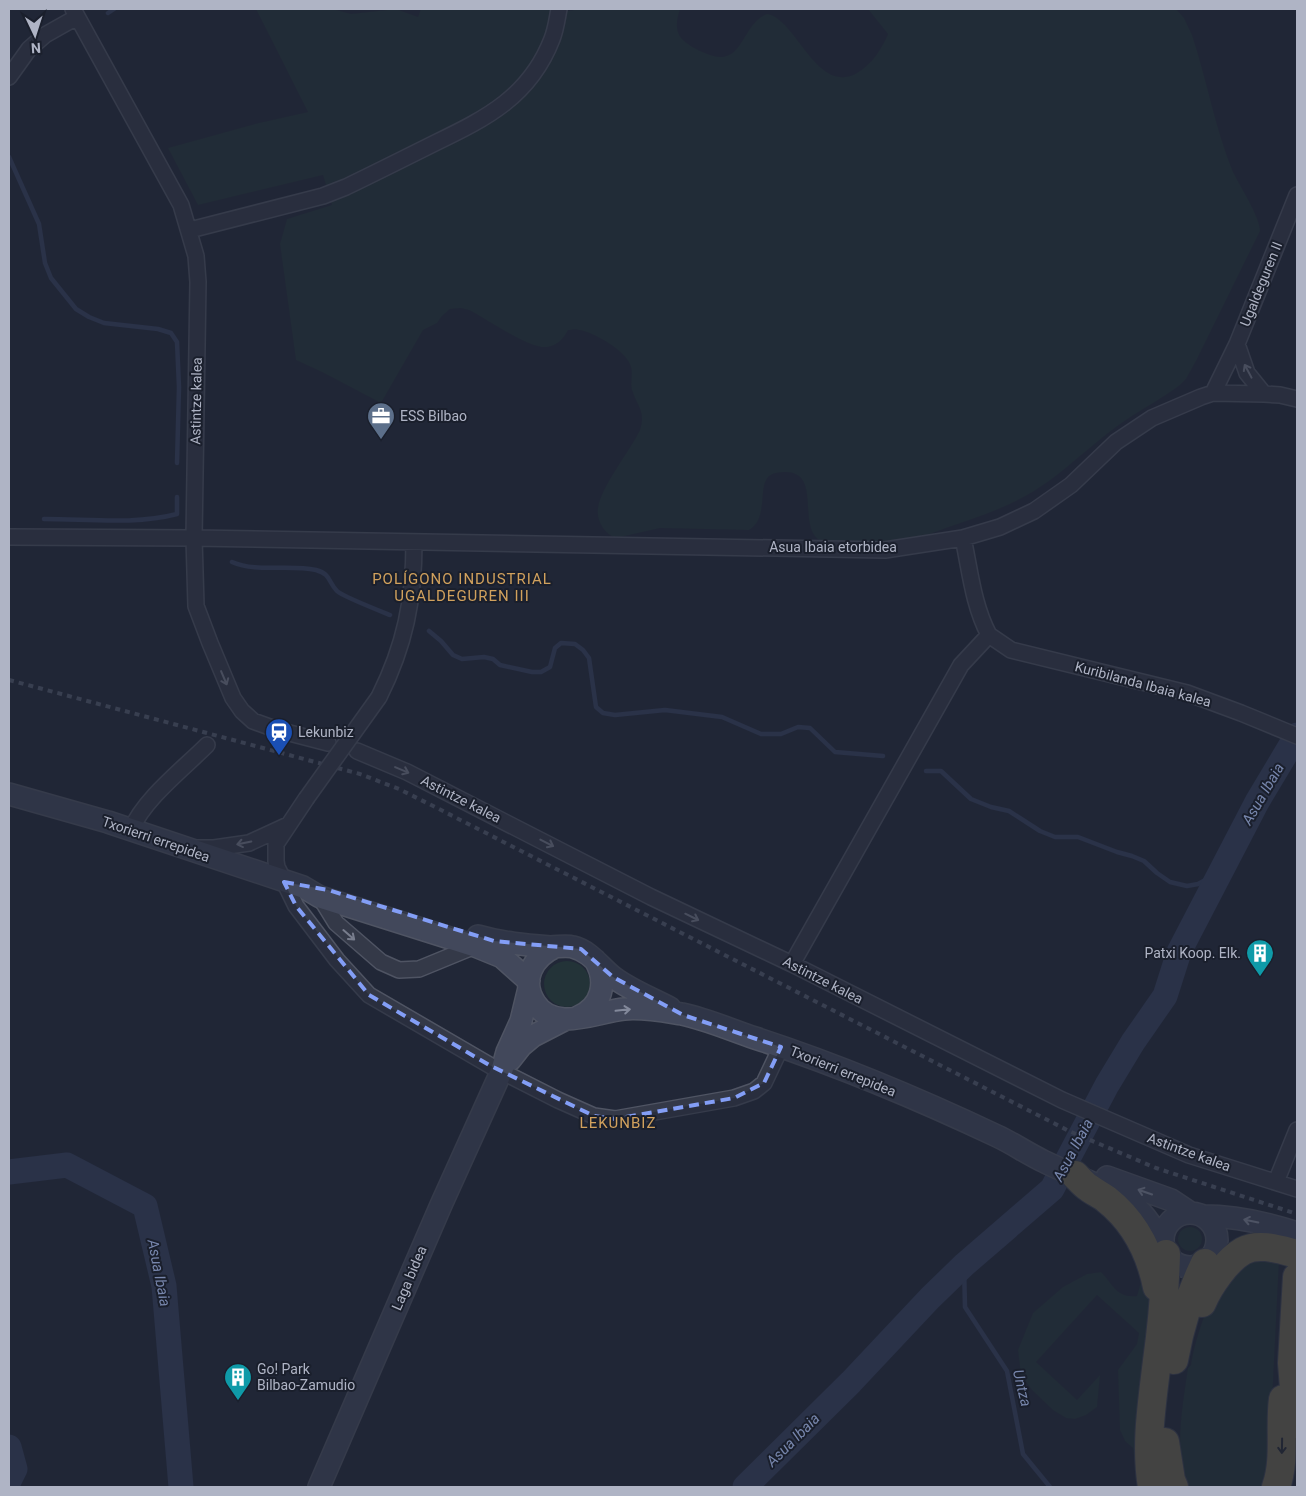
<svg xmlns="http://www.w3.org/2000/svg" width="1306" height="1496" viewBox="0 0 1306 1496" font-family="Roboto,sans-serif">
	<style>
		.green { fill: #233338 }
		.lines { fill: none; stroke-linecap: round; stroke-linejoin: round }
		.stream { stroke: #35405e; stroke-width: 4.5 }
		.river { stroke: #35405e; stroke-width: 25 }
		.street-casing { stroke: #4f5463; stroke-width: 18 }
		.secondary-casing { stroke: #4f5463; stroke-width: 24 }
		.highway-casing { stroke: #3c414f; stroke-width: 30 }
		.street { stroke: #343948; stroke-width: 15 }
		.secondary { stroke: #42485b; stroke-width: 21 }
		.highway { stroke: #6e6751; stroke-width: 28 }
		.rail { stroke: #565d6f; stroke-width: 4; stroke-dasharray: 5 5; stroke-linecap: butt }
		.street-bridge-casing { stroke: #4f5463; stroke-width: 18; stroke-linecap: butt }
		.street-bridge { stroke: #343948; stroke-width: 15 }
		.oneway { stroke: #787d8d }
		.oneway2 { stroke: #83899b }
		.oneway3 { stroke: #222630 }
		.marked { fill: none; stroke: #839ef6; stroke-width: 4; stroke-dasharray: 10 6; stroke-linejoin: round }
		.labels { text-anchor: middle; stroke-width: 4; stroke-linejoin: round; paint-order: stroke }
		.street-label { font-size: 14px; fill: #afb4c5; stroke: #1a1f2c }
		.poi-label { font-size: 14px; fill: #afb4c5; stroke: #1a1f2c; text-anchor: start }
		.neighbourhood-label { font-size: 15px; letter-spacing: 1px; fill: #d1a15d; stroke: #1a1f2c }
		.water-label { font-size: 15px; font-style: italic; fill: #7786ac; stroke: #1a1f2c }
	</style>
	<rect width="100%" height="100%" fill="#212737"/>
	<path class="green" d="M 256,9 L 333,9 L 351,14 L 396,9 L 418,17 L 421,9 L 560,9 L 569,11 L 579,9 L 680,9 C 677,19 674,30 682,39 C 688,45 697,50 705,53 C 744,71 740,24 767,14 C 796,18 817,96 857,73 C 872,64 881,50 888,34 L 868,9 L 1176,9 L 1184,18 L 1192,35 C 1207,80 1215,128 1233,172 C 1240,186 1260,217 1260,231 L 1196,361 L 1186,379 L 1180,385 C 1163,398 1144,408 1126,420 C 1099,438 1075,462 1049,481 C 1018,504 982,516 946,528 C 927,535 905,544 885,545 C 876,546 867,544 858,544 C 849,544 828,545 821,541 C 794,527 827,464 776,473 C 753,477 772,517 749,530 L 660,528 L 616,538 C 604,534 596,520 598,508 C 601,486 630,451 640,430 C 646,411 637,406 632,390 C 630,383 633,374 631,367 C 628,352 594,332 579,330 C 575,329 571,330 568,330 C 564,338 557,346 547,347 C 529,349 487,319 469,310 L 461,308 L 450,309 L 442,316 L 437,323 L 423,330 L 381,403 L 322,372 L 296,360 L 280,244 L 287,219 L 332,205 L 323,175 L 198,205 L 168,148 L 259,123 L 308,112 Z
		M544 984a23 23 0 1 1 46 0a23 23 0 1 1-46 0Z
		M1178 1239a12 12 0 1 1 24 0a12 12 0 1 1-24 0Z
		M 1150,1251 L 1157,1262 L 1147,1487 L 1138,1487 L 1133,1448 L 1125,1441 L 1120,1430 L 1118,1370 L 1137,1344 L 1139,1333 L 1097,1295 L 1036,1362 L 1077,1400 L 1100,1375 L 1097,1407 L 1086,1415 L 1075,1419 L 1066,1418 L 1053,1410 L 1032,1390 L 1021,1375 L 1018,1350 L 1033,1313 L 1063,1287 L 1087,1274 L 1101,1272 C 1114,1285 1116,1298 1137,1296 Z
		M 1254,1257 L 1279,1260 L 1272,1402 L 1270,1467 L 1264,1487 L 1188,1487 C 1173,1456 1183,1402 1188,1368 L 1191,1365 C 1194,1343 1210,1290 1228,1275 C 1235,1268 1245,1263 1254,1257 Z"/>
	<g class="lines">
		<path class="stream" d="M 108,13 L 114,9
			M 9,157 L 39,224 L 45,263 L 51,278 L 76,309 L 89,317 L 104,323 L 158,329 L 171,333 L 177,342 L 179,387 L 177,463
			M 44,519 C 88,519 135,525 177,514 L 177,497
			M 232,562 C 257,573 288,564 316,570 C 331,574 328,582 337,591 C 342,596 380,611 390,615
			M 429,631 L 441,641 L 453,655 L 462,659 L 484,657 L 493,659 L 500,665 L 532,672 L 541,672 L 550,667 L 555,648 L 561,643 L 575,644 L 583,650 L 589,658 L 596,707 L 603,713 L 615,715 L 665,710 L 722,717 L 761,734 L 781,734 L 798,727 L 810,728 L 835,752 L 883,756
			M 926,771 L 941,771 L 971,799 L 991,807 L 1009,811 L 1040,831 L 1055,837 L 1078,837 L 1117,852 L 1132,856 L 1144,861 L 1157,873 L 1170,882 L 1187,886 L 1198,884 L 1222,871
			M 964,1265 L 965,1307 L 1007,1371 L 1023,1454 L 1050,1487"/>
		<path class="river" d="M 9,1172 L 67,1165 L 145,1206 L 164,1286 L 181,1487
			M 9,1447 L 15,1469 L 9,1481
			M 745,1487 L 851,1382 L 930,1298 L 964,1265 L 1052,1189 L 1107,1085 L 1133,1042 L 1165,996 L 1179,952 L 1257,802 L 1297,735"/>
		<g class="street-casing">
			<path id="street" d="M 73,9 L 181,205 L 196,256 L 198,282 L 194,538 L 196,606 L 210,643 L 233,698 L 242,711 L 253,721 L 278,730 L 328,743
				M 9,77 L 29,49 L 45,35 L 77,17
				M 190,230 L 323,196 L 346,187 C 375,173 405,158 435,143 C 487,118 530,96 552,39 C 556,29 557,19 559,9
				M 1237,344 L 1247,373 L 1264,394
				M 1213,393 L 1237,344 L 1297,195
				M 9,537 L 194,538 L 885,550 L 963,538 L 1000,527 L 1034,511 L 1071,485 L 1116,442 L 1152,418 L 1201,397 L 1213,393 L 1264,394 L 1280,395 L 1297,399
				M 989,635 L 1011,650 L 1187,693 L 1241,713 L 1297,736
				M 379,697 C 405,645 414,600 414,542
				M 357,751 L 407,772 L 651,897 L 792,964 L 1062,1100 L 1189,1155 L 1297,1189
				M 306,799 L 276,844 L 276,861 L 277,867 L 296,906 L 337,960 L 369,995 L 491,1066 L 558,1100 L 594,1116 L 615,1119 L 734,1098 L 754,1091 L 764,1083 L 781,1047
				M 131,830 C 144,799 183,769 207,745
				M 198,848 L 214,848 L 249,843 L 288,825
				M 320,897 L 336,923 L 381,962 L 399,970 L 419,969 L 475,946
				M 792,964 L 961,665 L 989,635 C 973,605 970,570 963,538
				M 1276,1182 L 1297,1130"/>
		</g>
		<g class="secondary-casing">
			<path id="secondary" d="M 9,794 L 108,822 L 303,887 L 320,897 L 475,946 L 502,957 L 529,981
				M 478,936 C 502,943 526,945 550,947 C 558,947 566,945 573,947 C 590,951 600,967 613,977 C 630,990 651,998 670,1008
				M 555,947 C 533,957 520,980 535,1003 C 554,1033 596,1012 624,1009 C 643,1007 663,1011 682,1014 C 706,1019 731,1030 755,1038 C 838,1065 919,1099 997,1136 C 1014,1144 1028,1154 1045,1162 C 1075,1177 1107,1186 1134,1206 C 1148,1217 1155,1232 1163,1246
				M 578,1017 C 602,1007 608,982 595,960
				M 510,1060 L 521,1046 L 533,1036 L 566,1019
				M 1107,1177 L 1171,1200 L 1189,1212
				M1163 1240a27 27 0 1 1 54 0a27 27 0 1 1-54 0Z
				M 1203,1216 C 1235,1216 1267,1223 1297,1233
				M 319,1487 L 441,1205 L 502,1070 L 507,1052 L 521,1021 L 529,988"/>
		</g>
		<g class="highway-casing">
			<path id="highway" d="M 1075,1175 C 1080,1180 1084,1185 1089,1188 C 1094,1192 1101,1195 1106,1199 C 1134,1221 1150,1252 1157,1287
				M 1297,1277 L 1292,1363 L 1297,1424
				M 1202,1303 C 1209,1286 1227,1260 1243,1251 C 1259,1242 1281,1250 1297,1254
				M 1174,1360 C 1180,1325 1190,1294 1205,1263
				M 1165,1442 L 1171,1480 L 1174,1487
				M 1152,1487 C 1145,1445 1152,1403 1157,1361 C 1162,1325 1165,1290 1166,1254
				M 1276,1487 C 1286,1459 1279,1428 1283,1399"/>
		</g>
		<use href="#street" class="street"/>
		<use href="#secondary" class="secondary"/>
		<use href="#highway" class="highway"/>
		<path class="rail" d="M 9,680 L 360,774 L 399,789 L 439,809 L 1069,1131 L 1156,1168 L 1297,1214"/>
		<g class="street-bridge-casing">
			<path id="street-bridge" d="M 306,799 L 379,697"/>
		</g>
		<use href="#street-bridge" class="street-bridge"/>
	</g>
	<defs><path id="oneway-shaft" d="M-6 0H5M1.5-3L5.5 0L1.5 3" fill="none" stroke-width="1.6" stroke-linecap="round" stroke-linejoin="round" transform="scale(1.25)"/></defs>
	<g class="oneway">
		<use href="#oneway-shaft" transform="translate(1248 371) rotate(-118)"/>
		<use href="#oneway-shaft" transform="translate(224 678) rotate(67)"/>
		<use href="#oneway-shaft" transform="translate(402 770) rotate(23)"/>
		<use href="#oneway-shaft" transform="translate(244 843) rotate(168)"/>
		<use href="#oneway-shaft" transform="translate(547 843) rotate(27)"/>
		<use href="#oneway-shaft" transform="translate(692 917) rotate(26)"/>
		<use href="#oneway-shaft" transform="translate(349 935) rotate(41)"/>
	</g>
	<g class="oneway2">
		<use href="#oneway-shaft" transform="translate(623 1010) rotate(-6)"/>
		<use href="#oneway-shaft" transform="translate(1145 1192) rotate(-161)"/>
		<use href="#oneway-shaft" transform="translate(1251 1221) rotate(-168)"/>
	</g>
	<use class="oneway3" href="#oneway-shaft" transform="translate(1282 1446) rotate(91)"/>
	<path d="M0 0H1306V1496H0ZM 284,882 L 328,890 L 494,941 L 581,949 L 613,977 L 683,1015 L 781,1047 L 764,1083 L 734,1098 L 615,1119 L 594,1116 L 491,1066 L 369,995 L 296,906 Z" fill="#212737" fill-opacity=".55" fill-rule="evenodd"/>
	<path class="marked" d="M 284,882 L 328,890 L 494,941 L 581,949 L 613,977 L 683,1015 L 781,1047 L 764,1083 L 734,1098 L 615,1119 L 594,1116 L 491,1066 L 369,995 L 296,906 Z"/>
	<defs>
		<g id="office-pin" transform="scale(1.4375)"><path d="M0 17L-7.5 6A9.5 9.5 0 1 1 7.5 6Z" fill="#5c6f8a" stroke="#1a1f2c"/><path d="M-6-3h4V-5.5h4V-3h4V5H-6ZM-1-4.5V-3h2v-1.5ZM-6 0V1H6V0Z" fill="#fff"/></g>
		<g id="station-pin" transform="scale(1.4375)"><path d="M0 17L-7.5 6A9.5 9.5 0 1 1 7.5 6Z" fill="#1a4fb4" stroke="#1a1f2c"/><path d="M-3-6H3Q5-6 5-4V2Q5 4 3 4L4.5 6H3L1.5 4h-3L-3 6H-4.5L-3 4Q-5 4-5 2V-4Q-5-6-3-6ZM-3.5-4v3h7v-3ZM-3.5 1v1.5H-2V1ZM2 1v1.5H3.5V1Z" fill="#fff"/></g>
		<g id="building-pin" transform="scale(1.4375)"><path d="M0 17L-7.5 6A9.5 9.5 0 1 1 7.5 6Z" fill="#0f9aa8" stroke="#1a1f2c"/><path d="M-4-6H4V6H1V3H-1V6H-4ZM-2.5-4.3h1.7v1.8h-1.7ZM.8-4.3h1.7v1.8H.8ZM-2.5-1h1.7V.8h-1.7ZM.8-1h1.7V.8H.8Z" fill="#fff"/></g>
	</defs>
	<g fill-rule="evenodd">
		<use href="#office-pin" x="381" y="416"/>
		<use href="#station-pin" x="279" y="732"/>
		<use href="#building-pin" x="1260" y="953"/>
		<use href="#building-pin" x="238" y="1377"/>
	</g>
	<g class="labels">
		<g class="street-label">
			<text transform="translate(1261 284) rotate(-68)" y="5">Ugaldeguren II</text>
			<text transform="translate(196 401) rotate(-89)" y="5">Astintze kalea</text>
			<text x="833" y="552">Asua Ibaia etorbidea</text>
			<text transform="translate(1143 684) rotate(15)" y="5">Kuribilanda Ibaia kalea</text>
			<text transform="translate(461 799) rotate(27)" y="5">Astintze kalea</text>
			<text transform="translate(156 839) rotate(19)" y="5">Txorierri errepidea</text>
			<text transform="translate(823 980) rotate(27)" y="5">Astintze kalea</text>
			<text transform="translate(843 1071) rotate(22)" y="5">Txorierri errepidea</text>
			<text transform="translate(1189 1152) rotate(20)" y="5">Astintze kalea</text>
			<text transform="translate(409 1278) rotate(-67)" y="5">Laga bidea</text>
		</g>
		<g class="poi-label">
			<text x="400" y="421">ESS Bilbao</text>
			<text x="298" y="737">Lekunbiz</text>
			<text x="1241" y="958" text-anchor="end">Patxi Koop. Elk.</text>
			<text x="257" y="1374">Go! Park<tspan x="257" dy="16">Bilbao-Zamudio</tspan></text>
		</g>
		<g class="neighbourhood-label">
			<text x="462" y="584">POLÍGONO INDUSTRIAL<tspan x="462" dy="17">UGALDEGUREN III</tspan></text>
			<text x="618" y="1128">LEKUNBIZ</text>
		</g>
		<g class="water-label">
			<text transform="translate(1263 794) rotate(-60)" y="5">Asua Ibaia</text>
			<text transform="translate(1073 1150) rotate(-62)" y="5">Asua Ibaia</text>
			<text transform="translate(159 1273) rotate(79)" y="5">Asua Ibaia</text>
			<text transform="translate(1022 1388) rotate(76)" y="5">Untza</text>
			<text transform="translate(793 1440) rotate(-45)" y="5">Asua Ibaia</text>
		</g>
	</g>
	<rect width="1306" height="1496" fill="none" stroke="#afb4c5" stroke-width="20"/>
	<g transform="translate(35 35) rotate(176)" stroke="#1a1f2c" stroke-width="4" paint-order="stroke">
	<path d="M0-4L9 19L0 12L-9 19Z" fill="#afb4c5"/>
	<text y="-8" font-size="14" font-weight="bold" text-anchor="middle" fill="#afb4c5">N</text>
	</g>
</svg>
